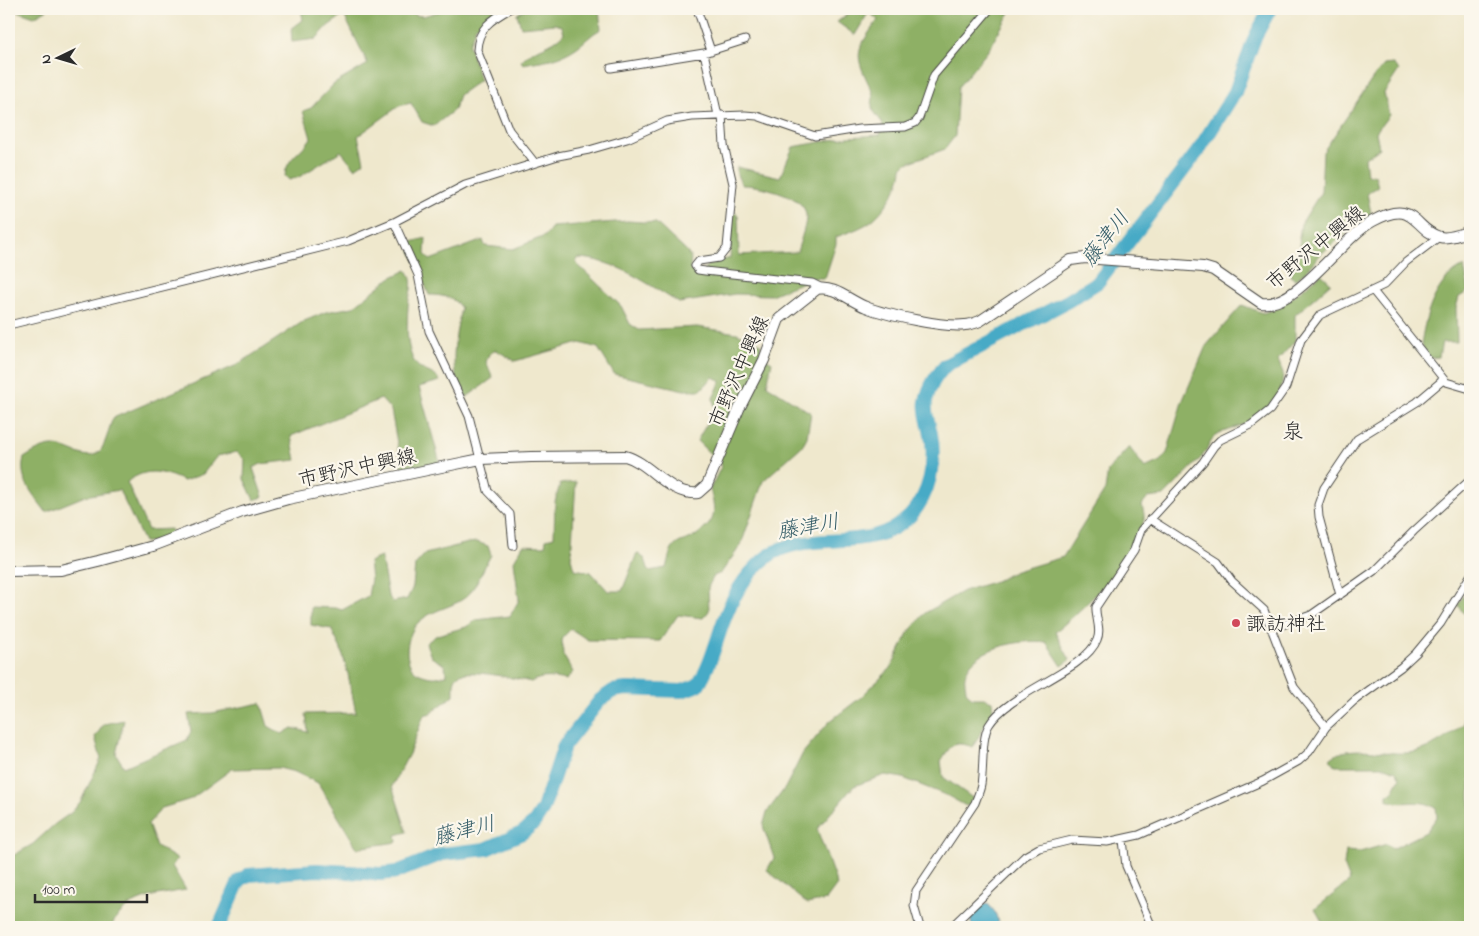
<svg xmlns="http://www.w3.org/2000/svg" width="1479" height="936" viewBox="0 0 1479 936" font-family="'Indie Flower','Klee One',sans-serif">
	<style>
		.forest { fill: #8eb065; stroke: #5c6e48 }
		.water { fill: #46aac6; stroke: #386a78 }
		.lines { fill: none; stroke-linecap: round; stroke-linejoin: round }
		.river { stroke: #46aac6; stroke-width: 14 }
		.minor-casing { stroke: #484743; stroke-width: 9 }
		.secondary-casing { stroke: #484743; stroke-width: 12 }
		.minor { stroke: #fff; stroke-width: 7 }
		.secondary { stroke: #fff; stroke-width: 10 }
		.poi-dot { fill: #d1495b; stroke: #fbf7ec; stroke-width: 2 }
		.labels { text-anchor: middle; stroke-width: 4.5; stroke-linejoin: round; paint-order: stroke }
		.street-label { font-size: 20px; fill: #2b2b2b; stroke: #fbf7ec }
		.poi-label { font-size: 20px; fill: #2b2b2b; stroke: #fbf7ec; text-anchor: start }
		.water-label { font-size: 21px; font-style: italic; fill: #365e69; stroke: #fbf7ec }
		.neighbourhood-label { font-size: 21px; fill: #2b2b2b; stroke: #fbf7ec }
	</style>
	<rect width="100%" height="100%" fill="#fbf7ec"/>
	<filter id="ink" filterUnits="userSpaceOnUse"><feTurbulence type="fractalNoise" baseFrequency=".02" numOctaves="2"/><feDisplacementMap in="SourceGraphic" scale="10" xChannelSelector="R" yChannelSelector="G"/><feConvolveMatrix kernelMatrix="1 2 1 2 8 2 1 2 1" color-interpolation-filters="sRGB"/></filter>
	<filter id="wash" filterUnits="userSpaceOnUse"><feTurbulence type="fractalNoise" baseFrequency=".0096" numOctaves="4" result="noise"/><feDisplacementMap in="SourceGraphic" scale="20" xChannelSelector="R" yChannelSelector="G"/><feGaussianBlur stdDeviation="1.12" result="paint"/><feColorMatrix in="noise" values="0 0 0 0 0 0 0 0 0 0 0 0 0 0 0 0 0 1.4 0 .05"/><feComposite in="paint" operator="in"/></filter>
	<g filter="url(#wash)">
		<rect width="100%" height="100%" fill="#efe8cd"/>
		<path class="forest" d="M 9,9 L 48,9 L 34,17 L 17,11 L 9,13 Z
			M 301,9 L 413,9 L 415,15 L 423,16 L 448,9 L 499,9 L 476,26 L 469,45 L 480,80 L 459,95 L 454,110 L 434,126 L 422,122 L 411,103 L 399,106 L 358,136 L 364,162 L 355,168 L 341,151 L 299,177 L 289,180 L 285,176 C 286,158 302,152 311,138 L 303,111 L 311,108 L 334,84 L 368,64 L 344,15 L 328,26 L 316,39 L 292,42 L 291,29 L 303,20 Z
			M 525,9 L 599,9 L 601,29 C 591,34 585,42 576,48 C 559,60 543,60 523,64 L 521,61 C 534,46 551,48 564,33 L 562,26 L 555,24 L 521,27 L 517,14 Z
			M 847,9 L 1012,9 L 987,52 L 958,87 L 955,136 L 945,149 L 907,163 L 902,168 C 902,186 881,217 865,225 C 856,230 846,233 836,237 L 836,244 L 825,278 L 813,278 L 771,295 L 735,294 L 679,303 C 647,284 616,259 577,258 L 576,263 L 621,306 L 630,324 L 639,330 L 697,327 L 737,333 L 761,344 L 760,355 L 772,362 L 767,385 L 811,413 L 807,437 L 802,446 L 763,481 L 741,545 L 721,573 L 714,576 L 708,587 L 709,611 L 703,618 L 678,615 L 660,641 L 588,640 L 571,629 L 562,638 L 563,655 L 573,672 L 566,680 C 554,678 543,675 531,682 C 518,679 465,667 457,676 C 453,680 454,689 454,695 L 431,713 L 424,715 L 409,754 L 392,786 L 407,832 L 396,835 L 397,842 L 357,848 L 318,783 L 295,772 L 279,768 L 232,769 L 191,799 L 162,808 L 148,824 L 156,846 L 177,859 L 172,866 L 186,890 C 157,895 125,897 111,927 L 9,927 L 9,858 L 33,844 L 55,824 L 72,812 L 81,801 L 101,759 L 95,737 L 104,724 L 124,720 L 116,754 L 124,767 L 187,740 L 191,731 L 188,714 L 212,713 L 261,703 L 268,726 L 282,734 L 292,728 L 308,732 L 306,714 L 356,713 L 348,674 L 341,649 L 331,629 L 311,625 L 311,607 L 336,608 L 342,610 L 368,596 L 371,579 L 369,562 L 381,557 L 388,596 L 393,602 L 407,599 L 413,587 L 415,565 L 425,554 L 468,543 L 477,542 L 488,546 L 491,555 C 484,567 478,582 470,593 C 458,607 434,608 420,621 C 406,632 400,666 420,674 C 431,678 435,678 446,675 L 445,665 L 431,657 L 426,643 L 437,635 L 466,627 L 476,620 L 510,616 L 519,600 L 514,561 L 523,545 L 545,546 L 546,539 L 554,537 L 555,502 L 560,484 L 576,482 L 571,558 L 574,569 L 591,572 L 608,591 L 622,591 L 637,553 L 645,559 L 649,571 L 666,568 C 668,561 670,548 677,544 C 681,541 687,540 692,538 C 716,522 717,516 710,489 L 722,465 L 697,441 L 715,409 L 713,398 L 721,381 L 713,377 L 701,390 L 684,390 L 614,374 L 598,348 L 580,343 L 515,361 L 496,350 L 489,354 L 486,362 L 493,378 L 467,397 C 464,391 459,385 457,379 C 450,361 457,327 461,308 C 454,297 442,295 429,295 L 408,243 L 426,238 L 425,254 L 430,260 L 483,240 L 485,246 L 513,249 L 545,236 L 552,227 L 628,221 L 656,223 L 687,252 L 691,258 L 690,269 L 693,272 L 704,274 L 707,265 L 730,258 L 732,216 L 735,213 L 738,215 L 739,255 L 797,252 C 800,241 807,224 806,214 C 803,194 758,185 742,185 L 737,175 L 737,167 L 780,177 L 793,147 L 848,137 L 880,135 L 883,124 C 880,119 873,112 872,107 C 872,102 874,97 872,91 C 855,55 853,54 878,20 L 870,13 L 867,15 L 855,35 L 837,22 L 849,13 Z
			M 1393,64 L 1399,70 L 1384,93 L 1389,115 L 1376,132 L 1379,148 L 1365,158 L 1367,175 L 1375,175 L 1378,187 L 1367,193 L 1371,213 L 1322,253 L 1301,276 L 1295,279 L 1290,276 L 1301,250 L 1299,238 L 1301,224 L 1321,192 L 1323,152 L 1373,78 L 1384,65 Z
			M 1464,266 L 1469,291 L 1459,297 L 1456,308 L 1457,342 L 1442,342 L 1439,357 L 1430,358 L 1421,345 C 1425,316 1435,280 1464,266 Z
			M 407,270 C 416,284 409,292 408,307 C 407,323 406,342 412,357 C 419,374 432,369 440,381 L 419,387 L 440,463 L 402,470 L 391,410 L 381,399 L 291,436 L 296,460 L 261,464 L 253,468 L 263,497 L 254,500 L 244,479 L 245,460 L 237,452 L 217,456 L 203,474 L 184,481 C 163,472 148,466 127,482 L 148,530 L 171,529 L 171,535 L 153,542 L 144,542 L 119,490 L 85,496 L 46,512 C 34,495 18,480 24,458 C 32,453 43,446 53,446 C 70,446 87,464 100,451 C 106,444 109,427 113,418 L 237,365 L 304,321 L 326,312 L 353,307 L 390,278 Z
			M 1321,274 L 1331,283 L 1295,315 L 1295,341 L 1278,360 L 1283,373 L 1282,383 L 1278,395 L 1264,410 L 1250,422 L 1215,435 L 1202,457 L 1164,496 L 1148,498 L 1142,505 C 1143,510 1145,516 1144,520 C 1133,561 1087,606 1055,632 L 1070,660 L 1062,666 L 1046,642 C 1022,639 971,647 965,676 C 964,680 966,687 966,691 L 972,698 L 984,698 L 992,701 L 993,710 L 973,747 C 953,740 951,745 941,761 L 943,777 L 974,799 L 970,805 L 966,806 L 948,796 L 903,778 L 885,775 L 854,786 L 817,829 L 837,885 L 826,900 L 807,904 L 767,870 L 774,858 L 763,826 L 767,812 L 785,788 L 803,753 L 829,722 L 860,698 L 891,668 L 908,633 L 925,613 L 963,591 L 996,581 L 1016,571 L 1063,557 L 1105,490 L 1108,470 L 1129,447 L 1145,468 L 1160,461 L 1167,453 L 1182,402 L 1206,346 L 1242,305 L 1263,313 L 1279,308 Z
			M 1470,585 L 1470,621 L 1458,605 Z
			M 1470,682 L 1470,920 L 1453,927 L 1325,927 L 1315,909 L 1350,881 L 1344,865 L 1346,851 L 1360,852 L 1387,844 L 1392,849 L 1426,832 L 1437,817 L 1436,808 C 1420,797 1402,807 1387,800 L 1387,795 L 1393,791 L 1400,778 L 1396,771 L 1383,766 L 1335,766 L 1330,759 C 1349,742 1383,755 1406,753 C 1429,752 1447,737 1464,724 L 1464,717 L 1470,711 L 1462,689 Z"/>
		<path class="water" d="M 988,904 L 995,912 L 1000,927 L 972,927 L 970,916 L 978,906 Z"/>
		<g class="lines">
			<path class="river" d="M 219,927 L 239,881 L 248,875 L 317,870 L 380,874 L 397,872 L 442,854 L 486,849 L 522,833 L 534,823 L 543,809 L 564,746 L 600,700 L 613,691 L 626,689 L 682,691 L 698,685 C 716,657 719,622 736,594 C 741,583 751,572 759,564 C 797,523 868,559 910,516 C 930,495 936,462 931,434 C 929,424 924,411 926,401 C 929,386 936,376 946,365 L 1068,301 L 1098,282 L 1198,151 L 1235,92 L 1255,37 L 1270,9"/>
		</g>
	</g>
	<g filter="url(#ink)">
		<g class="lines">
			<g class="minor-casing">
				<path id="minor" d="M 510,9 C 492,19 478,28 477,50 L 509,130 L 535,163
					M 697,9 L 711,51
					M 704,53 L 718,115
					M 611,68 L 704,53 L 745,40
					M 722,115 L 724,145 L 733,184 L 727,248 L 719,258 L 699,261 L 695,266 L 698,270 L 705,271 L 812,283 L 822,288
					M 394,222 L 418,275 L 429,331 L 469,416 L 488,491 L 510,514 L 513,546
					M 1373,291 L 1446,382 L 1470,389
					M 9,325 L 348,241 L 394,222 L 465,185 L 558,156 L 589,150 L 627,139 L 667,121 L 692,117 L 745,115 L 757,116 L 815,136 L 859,129 L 905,127 L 915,123 L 919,118 L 934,75 L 990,9
					M 1150,519 L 1218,562 L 1232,581 L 1264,610 L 1294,687 L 1326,727
					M 1340,595 L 1319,517 L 1318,505 L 1324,488 L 1357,439 L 1417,402 L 1443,380
					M 1271,629 L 1311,615 L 1374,571 L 1414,531 L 1470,480
					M 1123,840 L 1126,866 L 1152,927
					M 920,927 L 914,906 L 916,891 L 975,803 C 977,797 980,791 981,785 C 984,768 981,738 989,725 C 1009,692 1085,671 1097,640 C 1102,629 1095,618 1096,607 L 1134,550 L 1141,530 L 1203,462 L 1214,446 L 1220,440 L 1251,425 L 1270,410 L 1286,387 L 1301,340 L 1320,315 L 1384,285 L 1406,262 L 1439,237
					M 951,927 L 1025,856 L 1039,848 L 1072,840 L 1107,842 L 1139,835 L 1263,781 L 1299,761 L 1309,752 L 1326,727 L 1354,701 L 1401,667 L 1416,653 L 1441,623 L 1470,576"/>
			</g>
			<g class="secondary-casing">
				<path id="secondary" d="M 9,571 L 61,570 L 98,561 L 153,546 L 242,512 L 288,499 L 456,464 L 481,459 L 531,457 L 625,456 C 651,463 669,496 698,493 L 707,485 L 739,409 L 764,360 L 779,319 L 817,289 C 834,285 850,301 866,307 C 886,315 945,328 965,325 C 970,325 975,323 980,321 L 1071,260 L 1085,258 L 1203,267 L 1213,270 L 1261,303 C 1297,309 1341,238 1373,221 C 1416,197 1413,230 1440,237 C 1450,239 1461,234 1470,231"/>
			</g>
			<use href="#minor" class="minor"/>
			<use href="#secondary" class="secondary"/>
		</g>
	</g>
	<circle class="poi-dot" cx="1236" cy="623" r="5"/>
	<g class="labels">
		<g class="street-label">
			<text transform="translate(1315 247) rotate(-39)" y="7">市野沢中興線</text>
			<text transform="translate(738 371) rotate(-66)" y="7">市野沢中興線</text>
			<text transform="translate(357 467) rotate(-12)" y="7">市野沢中興線</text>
		</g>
		<g class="poi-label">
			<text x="1246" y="630">諏訪神社</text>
		</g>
		<g class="water-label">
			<text transform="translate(1105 238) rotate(-52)" y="7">藤津川</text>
			<text transform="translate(808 526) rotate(-10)" y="7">藤津川</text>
			<text transform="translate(464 830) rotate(-14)" y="7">藤津川</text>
		</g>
		<g class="neighbourhood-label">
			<text x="1293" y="438">泉</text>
		</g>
	</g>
	<rect width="1479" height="936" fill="none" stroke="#fbf7ec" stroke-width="30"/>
	<g transform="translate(58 58) rotate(265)" stroke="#fbf7ec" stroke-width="4" paint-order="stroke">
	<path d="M0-4L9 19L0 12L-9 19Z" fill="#2b2b2b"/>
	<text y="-8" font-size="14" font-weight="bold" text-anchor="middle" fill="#2b2b2b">N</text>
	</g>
	<path d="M35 894v8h112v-8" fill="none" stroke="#2b2b2b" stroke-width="2.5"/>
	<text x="42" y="894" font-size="15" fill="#2b2b2b" stroke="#fbf7ec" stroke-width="4" paint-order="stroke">100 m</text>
</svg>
